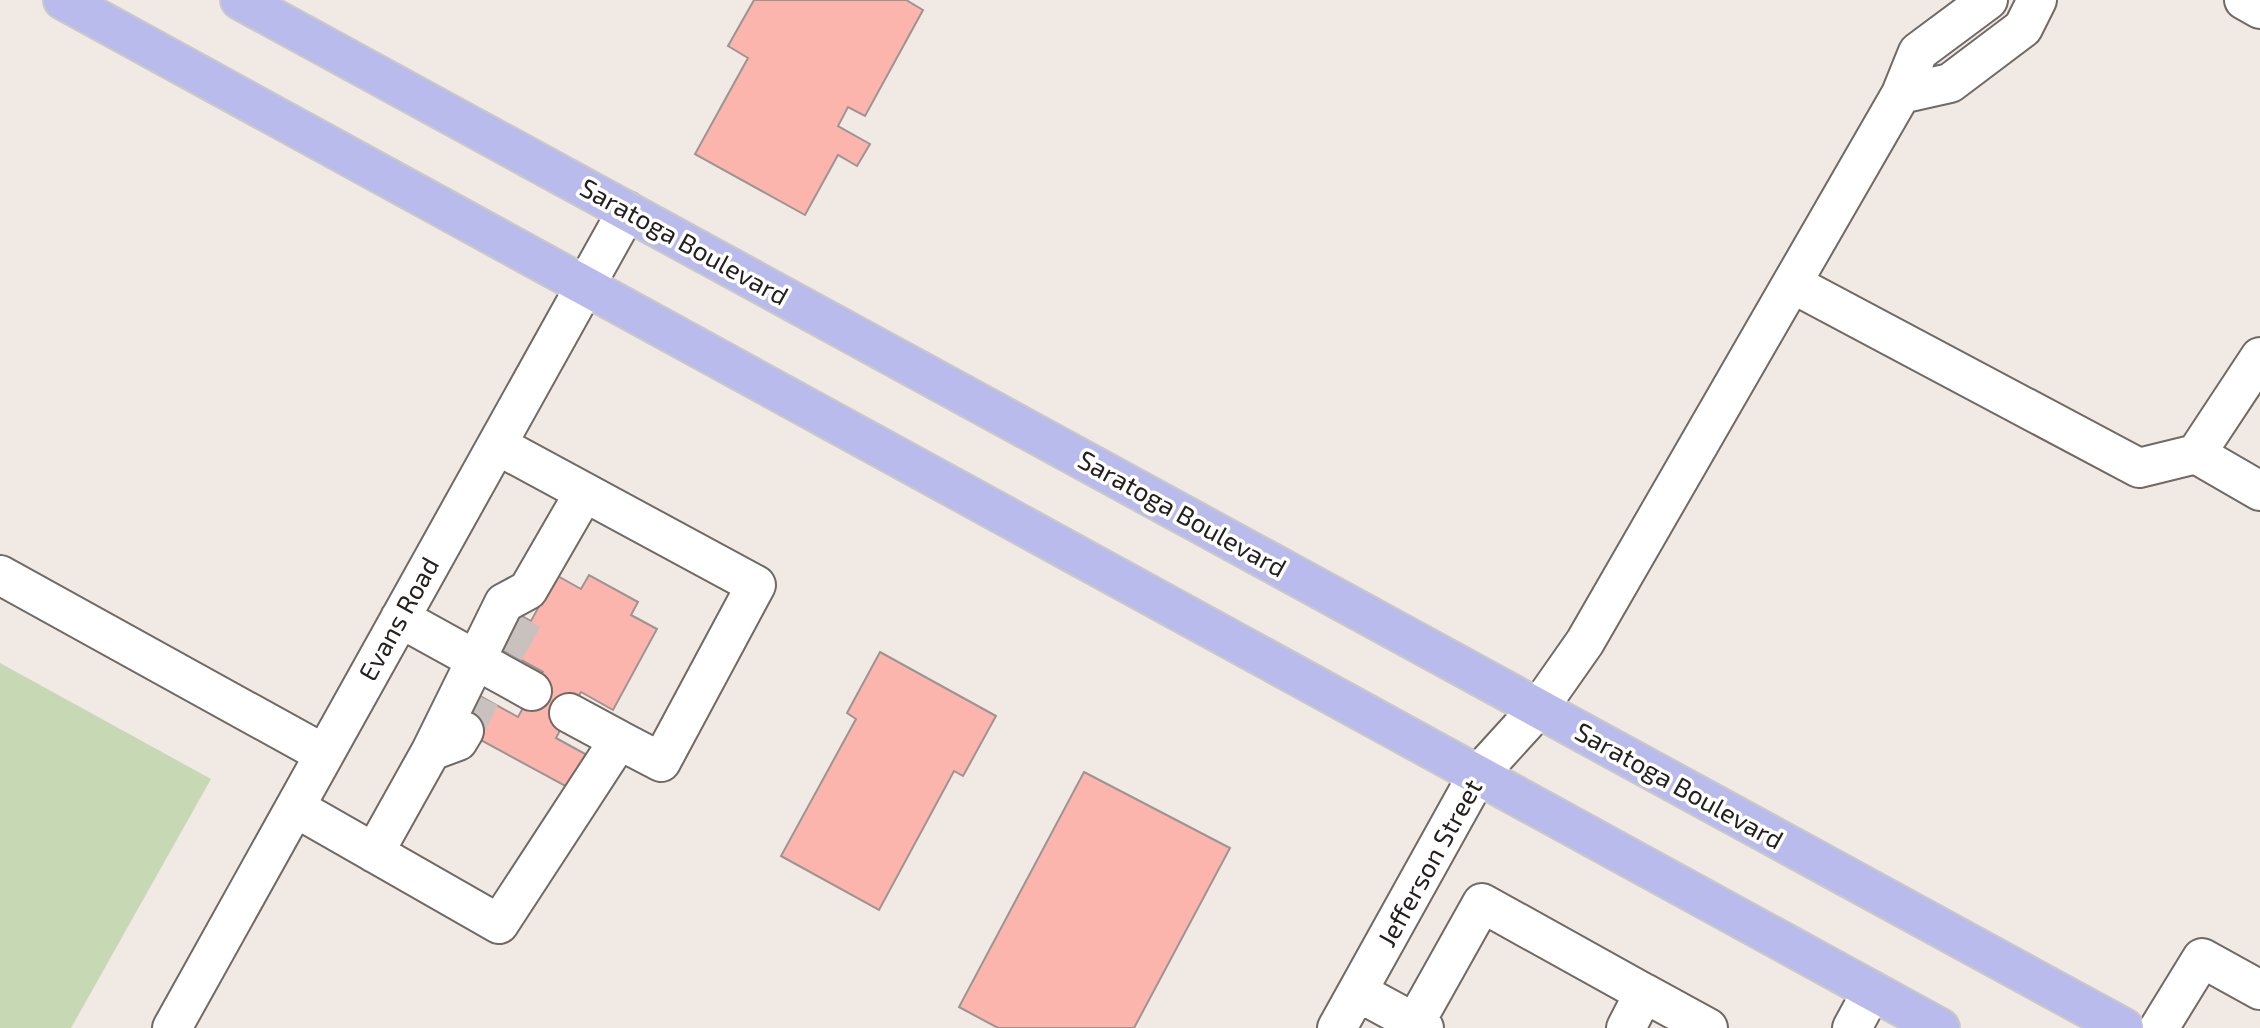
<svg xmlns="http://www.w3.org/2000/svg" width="2260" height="1028" viewBox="0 0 2260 1028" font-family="'Exo 2',sans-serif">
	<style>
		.green { fill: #c7d8b5 }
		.building { fill: #fcb5ac; stroke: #9d9492; stroke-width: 2 }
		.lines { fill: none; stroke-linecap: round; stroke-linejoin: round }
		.minor-tunnel { stroke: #c8c1bd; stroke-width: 38; stroke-dasharray: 38 19; stroke-linecap: butt }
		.minor-casing { stroke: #706964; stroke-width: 42 }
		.major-casing { stroke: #cac9c9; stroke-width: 42 }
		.minor { stroke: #fff; stroke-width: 38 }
		.major { stroke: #b8bbec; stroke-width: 38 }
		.labels { text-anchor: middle; stroke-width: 7; stroke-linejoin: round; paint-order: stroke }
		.street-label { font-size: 26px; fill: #23201f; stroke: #fff }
	</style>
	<rect width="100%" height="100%" fill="#f1e9e4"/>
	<path class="green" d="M 0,663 L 211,779 L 71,1028 L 0,1028 Z"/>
	<path class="building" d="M 754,0 L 906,0 L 923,10 L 865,116 L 848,107 L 838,126 L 870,144 L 857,166 L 838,155 L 805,215 L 695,154 L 748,58 L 728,46 Z
		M 556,575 L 581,589 L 589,575 L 638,602 L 631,615 L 657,629 L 613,710 L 581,692 L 569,713 L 556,738 L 587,755 L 569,788 L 455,726 L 473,692 L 518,717 L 543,672 L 494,645 L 513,611 L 531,621 Z
		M 880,652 L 996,716 L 963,776 L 954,771 L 879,910 L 781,856 L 856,719 L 847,713 Z
		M 1084,772 L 1230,848 L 1134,1028 L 998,1028 L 959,1007 Z"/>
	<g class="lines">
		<path class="minor-tunnel" d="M 505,651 L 524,617
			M 464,731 L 481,696"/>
		<g class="minor-casing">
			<path id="minor" d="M 2244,0 L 2260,9
				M 1901,94 L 1950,83 L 2023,28 L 2037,0
				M 1793,284 L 2139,468 L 2196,454 L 2260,357
				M 497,445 L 756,585 L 661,762 L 619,740
				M 2196,454 L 2260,491
				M 0,575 L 324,754
				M 400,618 L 532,691
				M 464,731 L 458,741 L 431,751 L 504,603 L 528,590 L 584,493
				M 296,808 L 499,924 L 619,740 L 569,713
				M 374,853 L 431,751
				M 1358,992 L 1424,1028
				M 172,1028 L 627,211
				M 1337,1028 L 1477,776 L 1538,709 L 1585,642 L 1901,94 L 1918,52 L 1988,0
				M 1412,1028 L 1482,903 L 1644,993
				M 1626,1028 L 1644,993 L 1708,1028
				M 1852,1028 L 1872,991
				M 2159,1028 L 2202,958 L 2260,990"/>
		</g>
		<g class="major-casing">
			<path id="major" d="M 63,0 L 1940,1028
				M 240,0 L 2124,1028"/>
		</g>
		<use href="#minor" class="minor"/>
		<use href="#major" class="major"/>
	</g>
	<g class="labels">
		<g class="street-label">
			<text transform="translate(684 242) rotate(29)" y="9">Saratoga Boulevard</text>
			<text transform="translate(1182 514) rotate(29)" y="9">Saratoga Boulevard</text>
			<text transform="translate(399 619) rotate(-61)" y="9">Evans Road</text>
			<text transform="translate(1679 786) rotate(29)" y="9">Saratoga Boulevard</text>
			<text transform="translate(1430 863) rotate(-61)" y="9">Jefferson Street</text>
		</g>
	</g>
</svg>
